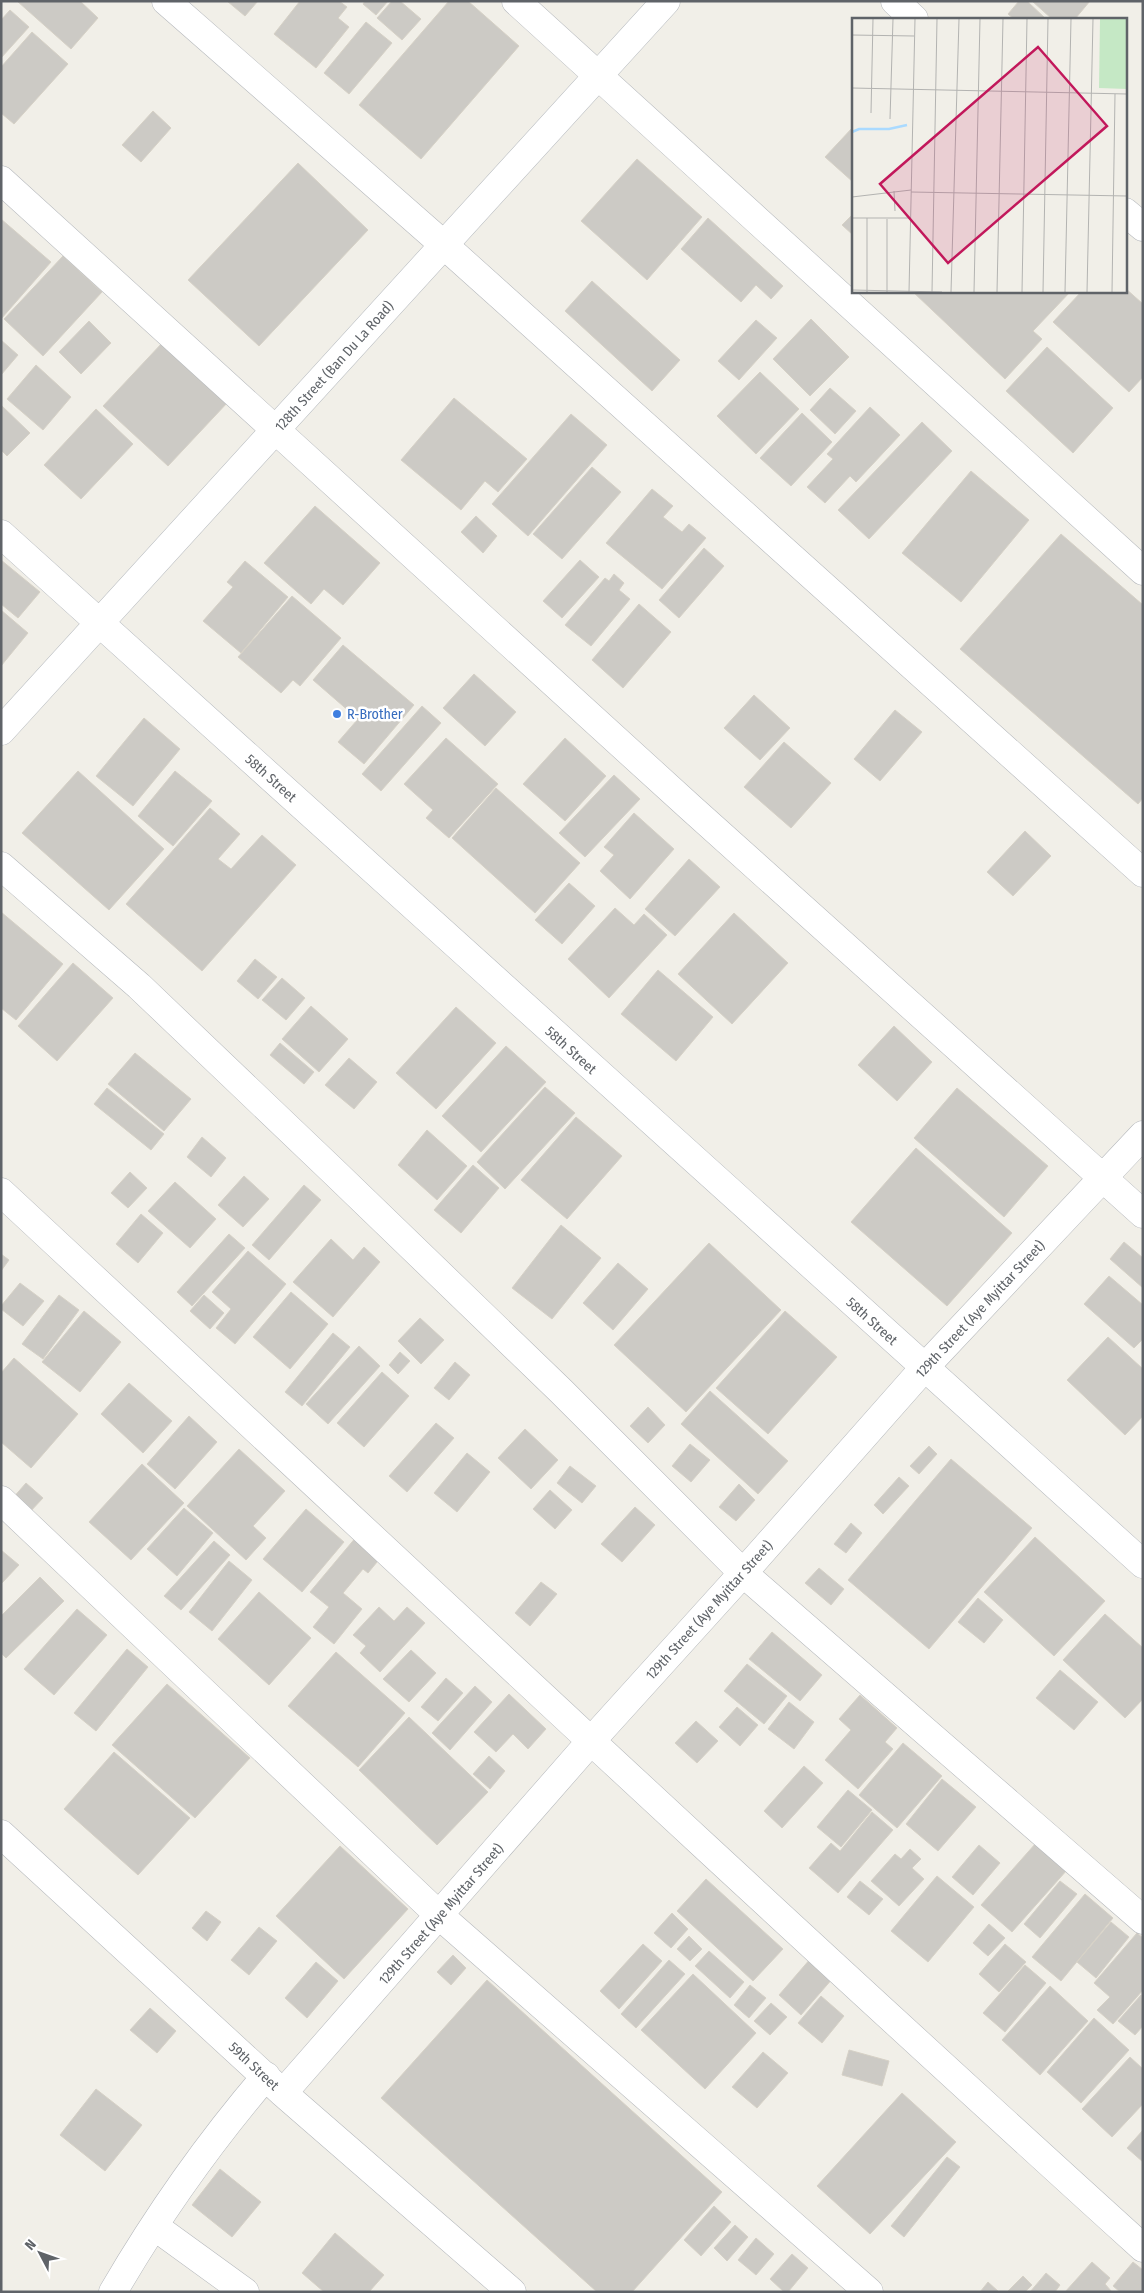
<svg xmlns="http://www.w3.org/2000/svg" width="1144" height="2293" viewBox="0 0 1144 2293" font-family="'Fira Sans Condensed',sans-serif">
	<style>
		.building { fill: #cccac5; stroke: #d6d1c6 }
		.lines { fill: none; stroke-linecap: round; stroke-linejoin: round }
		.street-casing { stroke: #b5b8bc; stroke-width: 29 }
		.secondary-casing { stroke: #b6babf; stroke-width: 29 }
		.street { stroke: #fff; stroke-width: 28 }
		.secondary { stroke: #fff; stroke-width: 28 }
		.shop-dot { fill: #3f7fe0; stroke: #fff; stroke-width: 2 }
		.labels { text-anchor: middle; stroke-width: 5; stroke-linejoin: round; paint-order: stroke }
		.street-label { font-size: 14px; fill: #5f6368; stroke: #fff }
		.shop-label { font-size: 14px; fill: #366cbe; stroke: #fff; text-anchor: start }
		.inset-river { fill: none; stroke: #aadaff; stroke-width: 2.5 }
		.inset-road { fill: none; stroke: #b3b3b1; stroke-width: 1 }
		.view { fill: #c2185b; fill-opacity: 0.15; stroke: #c2185b; stroke-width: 2.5 }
		.inset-edge { fill: none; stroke: #5f6368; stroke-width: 2.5 }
	</style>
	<rect width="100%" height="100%" fill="#f1efe8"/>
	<path class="building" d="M 17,1 L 80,1 L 98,18 L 71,49 Z
		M 227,1 L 258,1 L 245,16 Z
		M 300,1 L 339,1 L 347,7 L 338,18 L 349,27 L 316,68 L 274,34 Z
		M 365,1 L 388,1 L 376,15 L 363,4 Z
		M 392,1 L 400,1 L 421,19 L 402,40 L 377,18 Z
		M 449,1 L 468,1 L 519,46 L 421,159 L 359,105 Z
		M 1019,1 L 1027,1 L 1046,19 L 1014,19 L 1008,14 Z
		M 1032,1 L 1090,1 L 1075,19 L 1052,19 Z
		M 10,10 L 29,27 L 1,58 L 1,20 Z
		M 366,22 L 392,43 L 349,94 L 324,73 Z
		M 32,32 L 68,64 L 14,124 L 1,113 L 1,67 Z
		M 153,111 L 171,128 L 141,162 L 122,145 Z
		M 853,127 L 853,182 L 825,157 Z
		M 637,159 L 702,217 L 647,280 L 581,221 Z
		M 298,163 L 368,230 L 259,346 L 188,280 Z
		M 853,214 L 853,235 L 842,225 Z
		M 708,218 L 783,286 L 771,299 L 756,285 L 741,302 L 681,249 Z
		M 1,219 L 51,262 L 1,319 Z
		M 63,256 L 102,292 L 43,356 L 4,319 Z
		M 592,281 L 680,360 L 652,391 L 565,311 Z
		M 1125,288 L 1143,304 L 1143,377 L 1129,392 L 1053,322 L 1082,291 L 1125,291 Z
		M 912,291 L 1071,291 L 1033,331 L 1042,339 L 1005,379 Z
		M 811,319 L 849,357 L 810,396 L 773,359 Z
		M 756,320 L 777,338 L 739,380 L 718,361 Z
		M 89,321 L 111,343 L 81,374 L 59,352 Z
		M 1,340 L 18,355 L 1,375 Z
		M 163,342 L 228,402 L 168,466 L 103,406 Z
		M 1047,347 L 1113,408 L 1073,453 L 1006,391 Z
		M 36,365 L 71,397 L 43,430 L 7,399 Z
		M 760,372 L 799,409 L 756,454 L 717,416 Z
		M 830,388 L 856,411 L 835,434 L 810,410 Z
		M 454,398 L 527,459 L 498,492 L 485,481 L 461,510 L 401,460 Z
		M 1,405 L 30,433 L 7,456 L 1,450 Z
		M 870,407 L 900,435 L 856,482 L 850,476 L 825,503 L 807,487 L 833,459 L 827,454 Z
		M 96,409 L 133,444 L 81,499 L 44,465 Z
		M 802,413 L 832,442 L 791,486 L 760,458 Z
		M 571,414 L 607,445 L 528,536 L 492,504 Z
		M 922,422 L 952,451 L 869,539 L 838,510 Z
		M 592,467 L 621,492 L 562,559 L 533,534 Z
		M 971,471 L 1029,520 L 961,602 L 902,553 Z
		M 652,489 L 673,506 L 663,517 L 682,532 L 689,524 L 706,538 L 662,589 L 606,543 Z
		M 315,506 L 380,563 L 343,605 L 324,589 L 311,604 L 264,563 Z
		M 476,516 L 497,536 L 483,553 L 461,532 Z
		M 1061,534 L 1143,605 L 1143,798 L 1138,804 L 960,649 Z
		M 704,548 L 724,566 L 679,618 L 659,600 Z
		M 1,560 L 40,592 L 18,618 L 1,604 Z
		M 580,560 L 599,577 L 562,618 L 543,601 Z
		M 245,561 L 288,597 L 241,653 L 203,621 L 233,587 L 227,582 Z
		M 614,574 L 624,583 L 619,590 L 630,599 L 591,646 L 565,625 L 605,578 L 609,581 Z
		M 292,596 L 341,638 L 300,686 L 293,680 L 281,693 L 238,657 Z
		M 639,604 L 671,632 L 623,688 L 592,660 Z
		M 1,610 L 28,633 L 1,666 Z
		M 343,645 L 414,705 L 364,764 L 338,742 L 358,719 L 313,680 Z
		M 474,674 L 516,712 L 485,746 L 443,708 Z
		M 754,695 L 790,728 L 760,760 L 724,728 Z
		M 422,706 L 441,723 L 381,791 L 362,774 Z
		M 895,710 L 922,732 L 880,781 L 854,759 Z
		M 144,718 L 180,749 L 133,806 L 96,776 Z
		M 446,738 L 498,784 L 449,838 L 426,818 L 433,810 L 404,784 Z
		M 565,738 L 606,776 L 565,821 L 523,784 Z
		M 784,742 L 831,783 L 791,828 L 744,787 Z
		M 78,771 L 164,849 L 109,910 L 22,833 Z
		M 175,771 L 212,801 L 173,846 L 138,816 Z
		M 614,775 L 640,799 L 585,857 L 559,833 Z
		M 496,788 L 580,863 L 535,913 L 452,838 Z
		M 210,808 L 240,834 L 218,859 L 231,869 L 262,835 L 296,865 L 202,971 L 126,904 Z
		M 634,813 L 674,849 L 630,899 L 600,871 L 614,855 L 604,847 Z
		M 1025,831 L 1051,856 L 1013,896 L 987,872 Z
		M 689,859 L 720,887 L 675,936 L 645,909 Z
		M 569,883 L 595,906 L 562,944 L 535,920 Z
		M 615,908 L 634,925 L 644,914 L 667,935 L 609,998 L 568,959 Z
		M 1,912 L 63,964 L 16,1020 L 1,1008 Z
		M 734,913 L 788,963 L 732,1024 L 678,974 Z
		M 255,959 L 277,977 L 258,999 L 237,981 Z
		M 73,963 L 113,998 L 57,1061 L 18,1026 Z
		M 658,970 L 713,1017 L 676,1061 L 621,1014 Z
		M 282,978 L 305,998 L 286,1020 L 262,1000 Z
		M 311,1006 L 348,1039 L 319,1072 L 282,1039 Z
		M 456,1007 L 496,1043 L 436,1109 L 396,1073 Z
		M 894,1026 L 932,1062 L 897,1101 L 858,1065 Z
		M 280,1043 L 314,1072 L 304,1084 L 270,1055 Z
		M 506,1046 L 546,1082 L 481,1152 L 442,1116 Z
		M 135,1053 L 191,1099 L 164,1131 L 108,1084 Z
		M 349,1058 L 377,1082 L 354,1109 L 325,1085 Z
		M 545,1087 L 575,1113 L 505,1189 L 477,1162 Z
		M 107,1088 L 164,1134 L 151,1150 L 94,1104 Z
		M 957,1088 L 1048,1166 L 1004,1217 L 914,1138 Z
		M 576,1117 L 622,1156 L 567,1219 L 521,1180 Z
		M 427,1130 L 467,1166 L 437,1200 L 398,1165 Z
		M 202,1137 L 226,1158 L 211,1177 L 187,1157 Z
		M 916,1148 L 1012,1233 L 947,1306 L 851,1222 Z
		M 473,1165 L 499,1188 L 461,1233 L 434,1210 Z
		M 130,1172 L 147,1188 L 128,1208 L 111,1193 Z
		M 244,1176 L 269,1199 L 243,1227 L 218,1205 Z
		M 175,1182 L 216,1219 L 190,1248 L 148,1211 Z
		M 304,1185 L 321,1200 L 269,1260 L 252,1245 Z
		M 141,1214 L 163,1233 L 138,1263 L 116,1244 Z
		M 561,1225 L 601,1258 L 552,1319 L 512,1288 Z
		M 229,1234 L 245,1248 L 192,1306 L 177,1292 Z
		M 331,1239 L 353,1260 L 364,1247 L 380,1262 L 333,1317 L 293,1282 Z
		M 1124,1242 L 1143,1258 L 1143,1288 L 1110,1259 Z
		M 709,1243 L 781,1310 L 686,1412 L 614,1345 Z
		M 248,1251 L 286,1284 L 235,1344 L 216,1328 L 231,1309 L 212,1292 Z
		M 1,1254 L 9,1260 L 1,1271 Z
		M 618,1263 L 648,1289 L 613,1330 L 583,1303 Z
		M 1109,1276 L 1143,1305 L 1143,1339 L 1134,1348 L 1084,1304 Z
		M 20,1283 L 44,1301 L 23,1326 L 1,1309 L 1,1306 Z
		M 291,1292 L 328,1324 L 290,1369 L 253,1337 Z
		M 59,1295 L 79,1310 L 43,1359 L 22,1344 Z
		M 204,1295 L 224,1313 L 210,1329 L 190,1311 Z
		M 84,1311 L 121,1342 L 80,1392 L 42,1362 Z
		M 785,1311 L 837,1357 L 768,1434 L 716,1388 Z
		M 420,1318 L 444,1340 L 421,1364 L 398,1341 Z
		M 333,1333 L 350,1347 L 302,1406 L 285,1392 Z
		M 1108,1337 L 1143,1369 L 1143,1416 L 1125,1435 L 1067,1380 Z
		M 359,1346 L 380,1366 L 328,1424 L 306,1404 Z
		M 400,1352 L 410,1361 L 398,1374 L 389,1365 Z
		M 14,1358 L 78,1414 L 31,1468 L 1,1442 L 1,1373 Z
		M 455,1362 L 470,1375 L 449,1400 L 434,1388 Z
		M 382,1372 L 409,1396 L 364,1447 L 337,1423 Z
		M 129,1383 L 172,1421 L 143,1453 L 101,1414 Z
		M 710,1391 L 788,1461 L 758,1494 L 681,1424 Z
		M 648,1407 L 665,1425 L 648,1443 L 630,1426 Z
		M 189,1416 L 217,1442 L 175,1489 L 147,1464 Z
		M 436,1423 L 454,1438 L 407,1492 L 389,1476 Z
		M 525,1429 L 558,1460 L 531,1489 L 498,1458 Z
		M 690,1444 L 710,1460 L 691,1482 L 672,1466 Z
		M 929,1446 L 937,1454 L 919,1474 L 910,1466 Z
		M 239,1449 L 285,1491 L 253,1526 L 266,1538 L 246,1560 L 187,1506 Z
		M 467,1453 L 490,1472 L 457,1512 L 434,1493 Z
		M 951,1459 L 1032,1528 L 929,1649 L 848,1580 Z
		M 142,1464 L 184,1503 L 131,1560 L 89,1522 Z
		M 570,1466 L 596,1486 L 582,1503 L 557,1483 Z
		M 899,1477 L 909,1486 L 883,1514 L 874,1505 Z
		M 26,1483 L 43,1498 L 28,1514 L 12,1499 Z
		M 739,1484 L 755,1500 L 736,1521 L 719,1507 Z
		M 550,1490 L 572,1510 L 555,1529 L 533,1509 Z
		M 635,1507 L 655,1525 L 622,1562 L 601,1544 Z
		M 184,1508 L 213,1533 L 177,1576 L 147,1549 Z
		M 306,1509 L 344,1542 L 302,1592 L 263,1559 Z
		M 851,1523 L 862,1533 L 846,1553 L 834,1544 Z
		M 357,1536 L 382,1556 L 368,1573 L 363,1569 L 343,1593 L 362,1609 L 334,1644 L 313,1627 L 329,1607 L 310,1592 Z
		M 1035,1537 L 1105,1601 L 1054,1656 L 984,1592 Z
		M 214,1541 L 230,1555 L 181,1610 L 164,1596 Z
		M 1,1550 L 19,1565 L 1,1584 Z
		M 229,1561 L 252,1580 L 212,1631 L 189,1612 Z
		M 819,1568 L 844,1589 L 831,1605 L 805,1583 Z
		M 40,1577 L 64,1601 L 6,1658 L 1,1653 L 1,1616 Z
		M 541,1582 L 557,1594 L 530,1626 L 515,1613 Z
		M 259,1592 L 311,1638 L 269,1685 L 218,1639 Z
		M 978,1598 L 1003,1620 L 984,1643 L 958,1622 Z
		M 379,1607 L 394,1621 L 407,1607 L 425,1623 L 380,1672 L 360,1653 L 366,1646 L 353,1635 Z
		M 77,1609 L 107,1635 L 54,1695 L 24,1669 Z
		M 1105,1614 L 1143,1648 L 1143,1699 L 1125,1718 L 1063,1660 Z
		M 772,1632 L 822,1675 L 800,1701 L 749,1659 Z
		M 127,1649 L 148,1667 L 96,1731 L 74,1713 Z
		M 411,1650 L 436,1673 L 409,1702 L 383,1679 Z
		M 336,1652 L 405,1713 L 358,1767 L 288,1706 Z
		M 747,1664 L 787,1696 L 764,1724 L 724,1691 Z
		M 1060,1670 L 1098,1702 L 1074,1730 L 1036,1698 Z
		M 446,1678 L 463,1693 L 438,1721 L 421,1707 Z
		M 167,1684 L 250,1758 L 195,1818 L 112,1745 Z
		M 475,1686 L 492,1702 L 450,1750 L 432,1733 Z
		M 509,1694 L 546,1729 L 528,1749 L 513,1734 L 496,1752 L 474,1732 Z
		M 860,1695 L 897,1728 L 885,1742 L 893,1749 L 858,1789 L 825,1760 L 851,1730 L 839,1719 Z
		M 789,1702 L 814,1722 L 794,1749 L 768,1729 Z
		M 737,1707 L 758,1725 L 740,1746 L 719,1727 Z
		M 409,1717 L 488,1792 L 437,1845 L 359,1770 Z
		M 696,1721 L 718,1741 L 697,1763 L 675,1743 Z
		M 903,1743 L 942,1776 L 897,1828 L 859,1795 Z
		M 114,1752 L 190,1818 L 138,1875 L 64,1809 Z
		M 489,1756 L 505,1771 L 490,1789 L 473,1774 Z
		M 804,1766 L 823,1783 L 782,1828 L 764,1811 Z
		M 942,1779 L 976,1807 L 938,1851 L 906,1824 Z
		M 848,1790 L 872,1810 L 841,1847 L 817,1827 Z
		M 872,1812 L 893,1830 L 838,1893 L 809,1868 L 831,1843 L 840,1851 Z
		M 1036,1843 L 1067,1870 L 1012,1932 L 981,1905 Z
		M 979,1845 L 1000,1863 L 973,1895 L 952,1877 Z
		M 340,1846 L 408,1909 L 344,1979 L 276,1916 Z
		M 910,1849 L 921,1859 L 912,1868 L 924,1879 L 899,1906 L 871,1881 L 895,1854 L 901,1859 Z
		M 937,1876 L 974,1907 L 928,1962 L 891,1931 Z
		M 706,1879 L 783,1949 L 753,1981 L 677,1911 Z
		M 860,1881 L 883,1899 L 869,1915 L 847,1897 Z
		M 1060,1881 L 1077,1894 L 1040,1938 L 1024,1924 Z
		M 1085,1894 L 1113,1918 L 1061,1981 L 1032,1957 Z
		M 206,1911 L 221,1922 L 207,1941 L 192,1928 Z
		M 672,1913 L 688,1929 L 671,1948 L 654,1933 Z
		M 1111,1922 L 1129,1937 L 1096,1978 L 1077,1962 Z
		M 989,1924 L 1005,1938 L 988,1956 L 973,1943 Z
		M 259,1927 L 277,1941 L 249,1975 L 231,1960 Z
		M 1137,1933 L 1143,1938 L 1143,1990 L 1113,2024 L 1097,2010 L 1110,1997 L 1094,1983 Z
		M 689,1936 L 702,1949 L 690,1961 L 677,1949 Z
		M 643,1944 L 662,1961 L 619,2009 L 600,1991 Z
		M 1005,1944 L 1026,1962 L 999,1992 L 979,1974 Z
		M 709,1951 L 744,1982 L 730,1998 L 695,1966 Z
		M 453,1955 L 466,1968 L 451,1985 L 437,1972 Z
		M 811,1958 L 833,1978 L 801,2015 L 779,1995 Z
		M 669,1960 L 685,1974 L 636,2028 L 621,2014 Z
		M 316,1962 L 338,1981 L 307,2018 L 285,1998 Z
		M 1025,1965 L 1046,1983 L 1005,2032 L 983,2013 Z
		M 693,1974 L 756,2033 L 705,2089 L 641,2030 Z
		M 487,1980 L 722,2192 L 632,2292 L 597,2292 L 381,2098 Z
		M 750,1985 L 766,1998 L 749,2018 L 734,2005 Z
		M 1050,1986 L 1088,2021 L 1040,2075 L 1002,2040 Z
		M 1141,1995 L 1143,2026 L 1135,2035 L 1118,2021 Z
		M 821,1996 L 844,2016 L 822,2043 L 798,2023 Z
		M 771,2003 L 787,2017 L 770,2035 L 754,2021 Z
		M 150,2008 L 176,2031 L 157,2053 L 130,2030 Z
		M 1094,2018 L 1129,2050 L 1081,2103 L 1047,2072 Z
		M 849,2050 L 889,2061 L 882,2086 L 842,2075 Z
		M 763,2052 L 788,2073 L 757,2108 L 732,2087 Z
		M 1130,2057 L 1143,2069 L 1143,2104 L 1112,2137 L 1082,2109 Z
		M 96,2089 L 142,2125 L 105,2171 L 60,2135 Z
		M 902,2093 L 956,2142 L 870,2234 L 817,2186 Z
		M 1143,2130 L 1143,2162 L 1127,2148 Z
		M 947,2157 L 960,2167 L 904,2237 L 891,2226 Z
		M 220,2169 L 261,2202 L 232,2237 L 192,2205 Z
		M 714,2206 L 731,2222 L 701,2256 L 684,2240 Z
		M 735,2225 L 748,2237 L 727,2261 L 714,2248 Z
		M 335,2233 L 384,2275 L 369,2292 L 324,2292 L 302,2273 Z
		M 756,2238 L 774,2254 L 756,2275 L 738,2260 Z
		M 792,2254 L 808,2268 L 788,2292 L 784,2292 L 770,2279 Z
		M 1092,2262 L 1110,2278 L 1105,2284 L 1112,2292 L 1065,2292 Z
		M 1133,2262 L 1143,2270 L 1143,2292 L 1120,2292 L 1113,2286 Z
		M 1046,2273 L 1060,2285 L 1055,2292 L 1030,2292 Z
		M 1023,2276 L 1032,2285 L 1025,2292 L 1008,2291 Z
		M 988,2282 L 999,2292 L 980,2292 Z"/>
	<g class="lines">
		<g class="street-casing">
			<path id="street" d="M 166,1 L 444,245 L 1143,873
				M 516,1 L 1143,571
				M 895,1 L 914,19
				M 1,180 L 691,808 L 1143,1214
				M 1125,212 L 1143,227
				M 1,866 L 139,986 L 333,1171 L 561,1391 L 743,1573 L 1143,1920
				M 1,1192 C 381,1545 759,1900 1143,2248
				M 1,1500 L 440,1916 L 869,2292
				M 1,1834 L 283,2093 L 512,2292
				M 283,2093 L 591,1741 L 743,1573 L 924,1368 L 1143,1135
				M 154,2226 L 245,2292
				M 113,2292 C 159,2213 207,2145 266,2076"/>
		</g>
		<g class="secondary-casing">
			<path id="secondary" d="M 1,534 L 1143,1564
				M 1,731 L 666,1"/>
		</g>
		<use href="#street" class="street"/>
		<use href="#secondary" class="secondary"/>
	</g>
	<circle class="shop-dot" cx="337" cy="714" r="5"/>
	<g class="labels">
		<g class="street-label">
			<text transform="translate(334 366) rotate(-48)" y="5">128th Street (Ban Du La Road)</text>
			<text transform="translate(271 778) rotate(42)" y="5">58th Street</text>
			<text transform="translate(571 1050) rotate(42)" y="5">58th Street</text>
			<text transform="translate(980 1309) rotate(-47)" y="5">129th Street (Aye Myittar Street)</text>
			<text transform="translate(872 1321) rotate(42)" y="5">58th Street</text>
			<text transform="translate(709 1610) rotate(-48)" y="5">129th Street (Aye Myittar Street)</text>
			<text transform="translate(441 1914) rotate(-49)" y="5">129th Street (Aye Myittar Street)</text>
			<text transform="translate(254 2066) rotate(43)" y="5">59th Street</text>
		</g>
		<g class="shop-label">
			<text x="347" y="719">R-Brother</text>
		</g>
	</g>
	<g transform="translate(852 18)">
		<rect width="275" height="275" fill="#f1efe8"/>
		<path d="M 248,1 L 275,1 L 275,71 L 247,70 Z" fill="#c5e8c5"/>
		<path class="inset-river" d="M 0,114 L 7,111 L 37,111 L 55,107"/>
		<path class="inset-road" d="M 0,17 L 62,18M 0,70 L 275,76M 19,95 L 21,1M 38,101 L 41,1M 42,173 L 43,193M 59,174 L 275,178M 0,179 L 59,172M 0,200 L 59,200M 0,272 L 90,274M 15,274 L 15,200M 35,274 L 35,201M 57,274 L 63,1M 80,274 L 85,1M 99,274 L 107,1M 122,274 L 128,1M 145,274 L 151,1M 170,274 L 175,1M 191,274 L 196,1M 213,274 L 219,1M 235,274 L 241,1M 260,274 L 263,76"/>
		<path class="view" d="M 186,29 L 255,108 L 96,245 L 28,166 Z"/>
		<rect width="275" height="275" class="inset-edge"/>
	</g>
	<rect width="1144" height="2293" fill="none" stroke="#5f6368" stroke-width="5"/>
	<g transform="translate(40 2253) rotate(311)" stroke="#ffffff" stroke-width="4" paint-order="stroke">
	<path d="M0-4L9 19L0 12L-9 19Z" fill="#5f6368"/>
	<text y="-8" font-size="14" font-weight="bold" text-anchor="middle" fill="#5f6368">N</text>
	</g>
</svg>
